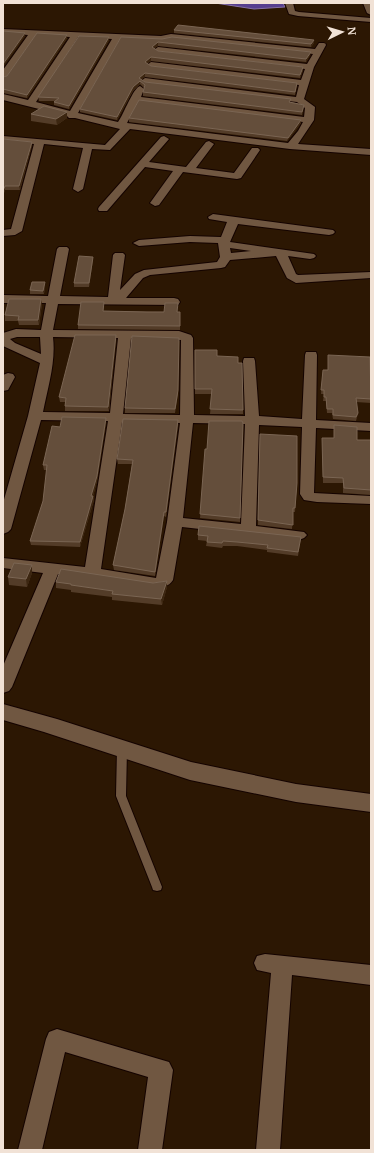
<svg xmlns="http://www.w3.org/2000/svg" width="374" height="1153" viewBox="0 0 374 1153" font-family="'PT Serif',serif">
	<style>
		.water { fill: #573f90; stroke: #8570a5 }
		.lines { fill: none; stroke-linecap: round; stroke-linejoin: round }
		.service-casing { stroke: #140300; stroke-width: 2 }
		.minor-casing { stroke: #140300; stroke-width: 2 }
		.tertiary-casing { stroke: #140300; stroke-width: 2 }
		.service { fill: #705741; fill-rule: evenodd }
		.minor { fill: #705741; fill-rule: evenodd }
		.tertiary { fill: #705741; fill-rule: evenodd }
		.wall { fill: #533c28 }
		.shaded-wall { fill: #3c2611 }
		.building { fill: #644e3b; stroke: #7a6553 }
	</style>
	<rect width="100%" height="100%" fill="#2c1703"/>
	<path class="water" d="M 215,3 L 283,3 L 285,7 L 254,9 Z"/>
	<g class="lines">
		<g class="service-casing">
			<path id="service" d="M 122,746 L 125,747 L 127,749 L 126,796 L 162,887 L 161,890 L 157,891 L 153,890 L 152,887 L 116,796 L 117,749 L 119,747 Z"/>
		</g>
		<g class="minor-casing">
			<path id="minor" d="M 285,3 L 293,3 L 295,11 L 299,12 L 371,18 L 371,22 L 298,16 L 289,14 Z
				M 363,3 L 371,3 L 371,15 L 367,13 Z
				M 3,29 L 161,36 L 171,34 L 315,49 L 319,43 L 325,43 L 326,45 L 314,67 L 304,99 L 315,107 L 314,120 L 298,144 L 371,149 L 371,155 L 290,149 L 130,129 L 110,150 L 92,149 L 83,189 L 78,192 L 73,189 L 83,148 L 44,144 L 22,231 L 15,235 L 3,236 L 3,230 L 11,229 L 34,144 L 3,142 L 3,136 L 105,145 L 120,129 L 75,118 L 69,118 L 67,116 L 3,100 L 3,94 L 28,100 L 70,37 L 36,35 L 6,78 L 3,79 L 3,70 L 28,35 L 3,33 ZM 78,37 L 112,39 L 70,111 L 36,102 ZM 120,39 L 162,41 L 172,39 L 313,54 L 307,64 L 158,47 L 154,50 L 158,53 L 305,69 L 301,80 L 151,62 L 147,65 L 151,68 L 299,85 L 296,97 L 145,78 L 141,81 L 145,84 L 297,102 L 305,108 L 304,117 L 141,97 L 144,89 L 140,86 C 133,88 124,114 118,122 L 78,113 ZM 138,102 L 303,122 L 298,131 L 288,143 L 127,123 Z
				M 164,136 L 169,139 L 149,162 L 186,167 L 206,142 L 209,141 L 214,144 L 196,168 L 234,173 L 252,148 L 258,148 L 260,150 L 241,178 L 237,179 L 183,172 L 159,205 L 155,206 L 150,203 L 173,171 L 145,167 L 107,211 L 99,211 L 98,209 L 99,207 L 161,137 Z
				M 213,214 L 333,230 L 335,232 L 333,234 L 329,235 L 238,224 L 230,242 L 314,254 L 316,256 L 314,258 L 310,259 L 288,256 L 296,274 L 298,275 L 371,272 L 371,278 L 296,283 L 287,278 L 276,256 L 230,260 L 225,267 L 221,268 L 150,275 L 143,278 L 126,298 L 174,298 L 178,299 L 180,302 L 178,305 L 58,304 L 53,330 L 179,331 L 191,335 L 193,338 L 194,415 L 245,416 L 243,361 L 244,358 L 254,358 L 255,361 L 259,416 L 302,419 L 305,355 L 306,352 L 316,352 L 317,355 L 316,420 L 371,423 L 371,431 L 316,428 L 314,493 L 371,496 L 371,504 L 317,502 L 304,500 L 300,494 L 302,427 L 259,425 L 256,526 L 304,532 L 307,535 L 304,538 L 299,540 L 182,527 L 173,580 C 169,587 161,588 153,588 L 58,574 L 12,687 L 9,691 L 3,693 L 3,666 L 43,573 L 3,568 L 3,558 L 85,567 L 108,421 L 41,420 L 11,529 L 8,532 L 3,534 L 3,503 L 28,416 L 40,363 L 3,346 L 3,333 L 16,329 L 41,330 L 46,303 L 3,303 L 3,295 L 48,296 L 57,249 L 59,247 L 67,247 L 69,249 L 60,296 L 108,297 L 113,255 L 115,253 L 123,253 L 125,255 L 120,290 L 135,274 L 144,270 L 217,262 L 220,257 L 218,243 L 190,242 L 139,246 L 133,243 L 139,240 L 190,236 L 221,237 L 227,222 L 209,219 L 208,217 ZM 230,248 L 251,251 L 231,253 ZM 17,337 L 40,337 L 41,354 L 15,343 L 10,339 ZM 53,337 L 118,338 L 110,413 L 43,412 C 48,387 56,362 53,337 ZM 131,338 L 181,340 L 180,415 L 123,414 ZM 122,422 L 180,423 L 167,522 L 156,578 L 101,569 ZM 193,423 L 245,424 L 241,524 L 183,518 Z
				M 8,373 L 13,374 L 15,377 L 8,390 L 3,391 L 3,375 Z
				M 265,954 L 371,965 L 371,985 L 292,975 L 280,1150 L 256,1150 L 271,973 L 257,970 L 254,963 L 257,956 Z
				M 57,1029 L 169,1062 L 173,1070 L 162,1150 L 138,1150 L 148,1077 L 65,1052 L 42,1150 L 18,1150 L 46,1039 L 49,1032 Z"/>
		</g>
		<g class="tertiary-casing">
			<path id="tertiary" d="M 3,704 L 57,719 L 191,762 L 296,784 L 371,794 L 371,812 L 296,802 L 190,780 L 44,732 L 3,720 Z"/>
		</g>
		<use href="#service" class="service"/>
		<use href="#minor" class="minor"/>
		<use href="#tertiary" class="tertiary"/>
	</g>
	<path class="wall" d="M 174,30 L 314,43 L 311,47 L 174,33 Z
		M 67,35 L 67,38 L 27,98 L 3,93 L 3,77 L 7,76 Z
		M 121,37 L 311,52 L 310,55 L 306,62 L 158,46 L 154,48 L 158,51 L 303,67 L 303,70 L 300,78 L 151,61 L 147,63 L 151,66 L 297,83 L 295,95 L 145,77 L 141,79 L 145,82 L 291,102 L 304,105 L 302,115 L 143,96 L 143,92 L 144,88 L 140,84 L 133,91 L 117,120 L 80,112 L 80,109 Z
		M 109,40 L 69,109 L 54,105 L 54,102 L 55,101 L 39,101 L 38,97 Z
		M 31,114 L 67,118 L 57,125 L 31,121 Z
		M 129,118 L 301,123 L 287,141 L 129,122 Z
		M 3,139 L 32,142 L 32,145 L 20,190 L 5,190 L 3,196 Z
		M 93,257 L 93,260 L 89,287 L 74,287 L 74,283 Z
		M 45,282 L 45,286 L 44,294 L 30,294 L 30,290 Z
		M 42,304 L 39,325 L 19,325 L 18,321 L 5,321 L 5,315 Z
		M 104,306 L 103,311 L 180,312 L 180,330 L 78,329 L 78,325 Z
		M 116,339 L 109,411 L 65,411 L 65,402 L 60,402 L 59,397 Z
		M 195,350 L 217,356 L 238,363 L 243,410 L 243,414 L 210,414 L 212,394 L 195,394 Z
		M 323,370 L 371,379 L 371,403 L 356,402 L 358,413 L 356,421 L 333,419 L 332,413 L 327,413 L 326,401 L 323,401 L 324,394 L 321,394 Z
		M 178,394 L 175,413 L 125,413 L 125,408 Z
		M 106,418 L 106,422 L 97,481 L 93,496 L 94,500 L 80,547 L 31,545 L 30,541 L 43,501 L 47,470 L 44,470 L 43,465 L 60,427 Z
		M 243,423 L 240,522 L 200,518 L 207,449 Z
		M 178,425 L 167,508 L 166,517 L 164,516 L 155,576 L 114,570 L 113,565 L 125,509 L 132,464 L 118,464 L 117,459 Z
		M 334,425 L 357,440 L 371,440 L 371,495 L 343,493 L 343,483 L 323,483 L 322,438 L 334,438 Z
		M 260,434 L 297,483 L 295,512 L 293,512 L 292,529 L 258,525 Z
		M 198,535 L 301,537 L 298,556 L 267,552 L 267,550 L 237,546 L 223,546 L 222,548 L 206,546 L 207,541 L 198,540 Z
		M 32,565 L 32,573 L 27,587 L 9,585 L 8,577 Z
		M 167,581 L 167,587 L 162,605 L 112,600 L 112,597 L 71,592 L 71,590 L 56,588 L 56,582 L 153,583 Z"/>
	<path class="shaded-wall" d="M 25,33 L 25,36 L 3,67 L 3,64 Z
		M 67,35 L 67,38 L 27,98 L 27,95 Z
		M 109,37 L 109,40 L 69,109 L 69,106 Z
		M 314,40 L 314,43 L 311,47 L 311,44 Z
		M 158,42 L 158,46 L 152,50 L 152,47 Z
		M 311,52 L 310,55 L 306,62 L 306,59 Z
		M 151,57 L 151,61 L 146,65 L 145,62 Z
		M 303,67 L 303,70 L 300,78 L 300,75 Z
		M 145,73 L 145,77 L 140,81 L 139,78 Z
		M 140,81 L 140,84 L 133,91 L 117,120 L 117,117 L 133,87 Z
		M 67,112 L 67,118 L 57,125 L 56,119 Z
		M 301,120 L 301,123 L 287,141 L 288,138 Z
		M 32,142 L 32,145 L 20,190 L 19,186 Z
		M 5,186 L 5,190 L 3,196 L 3,191 Z
		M 93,257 L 93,260 L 89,287 L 89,283 Z
		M 45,282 L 45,286 L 44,294 L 43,291 Z
		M 41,299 L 42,304 L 39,325 L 38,320 Z
		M 116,335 L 116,339 L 109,411 L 108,407 Z
		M 106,418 L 106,422 L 97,481 L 92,500 L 91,496 Z
		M 178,420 L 178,425 L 166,517 L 166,512 Z
		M 93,496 L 94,500 L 80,547 L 80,542 Z
		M 164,512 L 164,516 L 155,576 L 155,572 Z
		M 32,565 L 32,573 L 27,587 L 26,579 Z
		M 167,581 L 167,587 L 162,605 L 161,599 Z"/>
	<path class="building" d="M 178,25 L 314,40 L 311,44 L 174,30 Z
		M 3,31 L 25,33 L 3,64 Z
		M 37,33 L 67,35 L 27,95 L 3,89 L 3,77 L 7,76 Z
		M 79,36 L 109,37 L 69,106 L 54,102 L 59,98 L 38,97 Z
		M 121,37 L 162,39 L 172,37 L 311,52 L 306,59 L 158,42 L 152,47 L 158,51 L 303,67 L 300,75 L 151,57 L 145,62 L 151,66 L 297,83 L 295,92 L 145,73 L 139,78 L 145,82 L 291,99 L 289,102 L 304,105 L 302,112 L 143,92 L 145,85 L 140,81 L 133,87 L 117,117 L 80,109 Z
		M 139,100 L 301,120 L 288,138 L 129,118 Z
		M 44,106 L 67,112 L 56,119 L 31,114 Z
		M 3,139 L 32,142 L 19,186 L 5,186 L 3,191 Z
		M 79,256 L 93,257 L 89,283 L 74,283 Z
		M 32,282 L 45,282 L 43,291 L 30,290 Z
		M 9,299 L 41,299 L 38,320 L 18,320 L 19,316 L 5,315 Z
		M 81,302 L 104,302 L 103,311 L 147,312 L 164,312 L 165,303 L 178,303 L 177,312 L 180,312 L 180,326 L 78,325 Z
		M 75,335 L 116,335 L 108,407 L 65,406 L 66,398 L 59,397 Z
		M 132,336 L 179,338 L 178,390 L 175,409 L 125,408 Z
		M 195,350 L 217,350 L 217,356 L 238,357 L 238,363 L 242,363 L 243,410 L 210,409 L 212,389 L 195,389 Z
		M 328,355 L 370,357 L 371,399 L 356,398 L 358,413 L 356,417 L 333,415 L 333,409 L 327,409 L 326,397 L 324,397 L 324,390 L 321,390 L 323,370 L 328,370 Z
		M 62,417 L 106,418 L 97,476 L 91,496 L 93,496 L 80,542 L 30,541 L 43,501 L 47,465 L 43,465 L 52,426 L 60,427 Z
		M 123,419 L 178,420 L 167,504 L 166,512 L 164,512 L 155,572 L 113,565 L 125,509 L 133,460 L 117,459 Z
		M 209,421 L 242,421 L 243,423 L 240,518 L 200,514 L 205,449 L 207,449 Z
		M 334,425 L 357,427 L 357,440 L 371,440 L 371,490 L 344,488 L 343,478 L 323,477 L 322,438 L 334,438 Z
		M 260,434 L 297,436 L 297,483 L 295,508 L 293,508 L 293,525 L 258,520 Z
		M 199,526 L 301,537 L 298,552 L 267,548 L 268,545 L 237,542 L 223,541 L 222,543 L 207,542 L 208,536 L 198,535 Z
		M 14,563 L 32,565 L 26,579 L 8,577 Z
		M 61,569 L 153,583 L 167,581 L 161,599 L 112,594 L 113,591 L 71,585 L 71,584 L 56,582 Z"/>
	<rect width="374" height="1153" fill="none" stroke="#f1e2d6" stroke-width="8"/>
	<g transform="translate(342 32) rotate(85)" stroke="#2c1703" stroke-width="3" paint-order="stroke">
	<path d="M0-3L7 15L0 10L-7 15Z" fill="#f1e2d6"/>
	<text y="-6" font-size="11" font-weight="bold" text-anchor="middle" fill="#f1e2d6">N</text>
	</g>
</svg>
